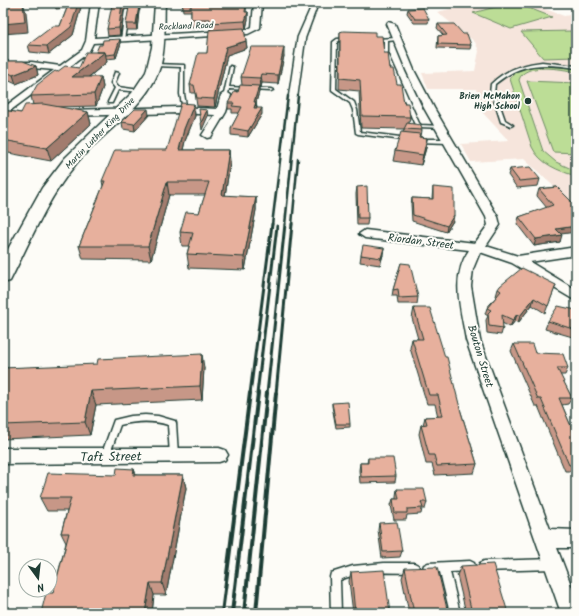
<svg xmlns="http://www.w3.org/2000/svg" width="579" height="616" viewBox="0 0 579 616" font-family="Kalam,sans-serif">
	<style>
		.built { fill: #f6e5dc }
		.green { fill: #bcdd96; stroke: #6e8d65 }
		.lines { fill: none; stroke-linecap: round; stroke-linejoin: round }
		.lane-casing { stroke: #1f3d34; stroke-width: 3 }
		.street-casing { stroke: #1f3d34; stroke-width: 3 }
		.secondary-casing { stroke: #1f3d34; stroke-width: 3 }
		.lane { fill: #fdfcf7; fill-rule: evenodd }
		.street { fill: #fdfcf7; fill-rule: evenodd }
		.secondary { fill: #fdfcf7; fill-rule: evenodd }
		.rail-far3 { stroke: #1f3d34; stroke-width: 1.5 }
		.rail-far2 { stroke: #1f3d34; stroke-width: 2.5 }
		.rail-far1 { stroke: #1f3d34; stroke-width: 3 }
		.rail { stroke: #1f3d34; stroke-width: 4 }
		.wall { fill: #c79787; stroke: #1f3d34 }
		.shaded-wall { fill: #a27b6e; stroke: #1f3d34 }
		.building { fill: #e7b09d; stroke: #1f3d34 }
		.poi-dot { fill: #1f3d34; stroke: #fdfcf7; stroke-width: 1.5 }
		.labels { text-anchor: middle; stroke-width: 4; stroke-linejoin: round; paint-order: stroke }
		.far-street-label { font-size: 9px; fill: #1f3d34; stroke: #fdfcf7 }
		.far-poi-label { font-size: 9px; font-weight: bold; fill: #1f3d34; stroke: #fdfcf7; text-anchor: end }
		.street-label { font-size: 11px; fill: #1f3d34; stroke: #fdfcf7 }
		.near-street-label { font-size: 13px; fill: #1f3d34; stroke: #fdfcf7 }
	</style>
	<rect width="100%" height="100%" fill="#fdfcf7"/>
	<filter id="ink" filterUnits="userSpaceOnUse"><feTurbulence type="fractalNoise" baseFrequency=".025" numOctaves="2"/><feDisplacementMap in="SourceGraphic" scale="8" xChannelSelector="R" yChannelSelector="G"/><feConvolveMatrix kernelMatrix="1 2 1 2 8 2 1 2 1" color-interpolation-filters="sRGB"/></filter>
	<g filter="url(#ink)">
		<path class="built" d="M 475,3 L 529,3 L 564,16 L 576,14 L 576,204 L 573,204 L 524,159 L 471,162 L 461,144 L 509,141 L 482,112 L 476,89 L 428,89 L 422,73 L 475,71 L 479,51 L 475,42 L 437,12 Z"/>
		<path class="green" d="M 510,3 L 516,3 L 552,17 L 511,29 L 473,13 Z
			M 576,27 L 576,57 L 543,58 L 521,32 L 573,31 L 571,29 Z
			M 537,65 L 551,65 L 576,68 L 576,72 C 562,69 524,62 519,80 L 543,151 L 556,162 L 576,171 L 576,176 C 559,171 540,164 532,147 L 510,79 L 516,71 Z
			M 527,81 L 576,83 L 576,153 L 553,152 Z"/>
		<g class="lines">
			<g class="lane-casing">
				<path id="lane" d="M 15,3 L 19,3 L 14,11 L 3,13 L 3,11 L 12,9 Z
					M 139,8 L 139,10 L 129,11 L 124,39 L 121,40 L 125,10 Z
					M 349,38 L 351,39 L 350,40 L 339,41 L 337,42 L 336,89 L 354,102 L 357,110 L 360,132 L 408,138 L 411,140 L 410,141 L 358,134 L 356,133 L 353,110 L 350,103 L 332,90 L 333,42 L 337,39 Z
					M 398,38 L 399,39 L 397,40 L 388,41 L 388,53 L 419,123 L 421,125 L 440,126 L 442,127 L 442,128 L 420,127 L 415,125 L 384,53 L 384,41 L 373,41 L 371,40 L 373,39 Z
					M 542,62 L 576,66 L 576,68 C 543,63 522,62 495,84 L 494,94 L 498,100 L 505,120 L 513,125 L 511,126 L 501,122 L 494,100 L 490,94 L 491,84 C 505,70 523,64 542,62 Z
					M 154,64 L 184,65 L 184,94 L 187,111 L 183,110 L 180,94 L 181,67 L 155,66 L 153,65 Z
					M 230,66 L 233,67 L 229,87 L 271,89 L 273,90 L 271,91 L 229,89 L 228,94 L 224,94 Z
					M 115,72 L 119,73 L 115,83 L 118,87 L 140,90 L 142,91 L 142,92 L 118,90 L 112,103 L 108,103 L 108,102 L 115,88 L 111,83 Z
					M 418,139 L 448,139 L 451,141 L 448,143 L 416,142 L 416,140 Z
					M 145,415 L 158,416 L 175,421 L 176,423 L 178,455 L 177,458 L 174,459 L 171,458 L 170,455 L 168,425 C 152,420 136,421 120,425 L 108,459 L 105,460 L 102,459 L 101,456 L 114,420 L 131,416 Z
					M 553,559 L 557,561 L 558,564 L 557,567 L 553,569 L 484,571 L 480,569 L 479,566 L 480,563 L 484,561 Z
					M 470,561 L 474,563 L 475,566 L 474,569 L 470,571 L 450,572 L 460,613 L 450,613 L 440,572 L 428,573 L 424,571 L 423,568 L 424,565 L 428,563 Z
					M 384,563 L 414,563 L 418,565 L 419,568 L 418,571 L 414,573 C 390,573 363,570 340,580 L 341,613 L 331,613 L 330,577 L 331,573 L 353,566 Z"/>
			</g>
			<g class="street-casing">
				<path id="street" d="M 91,3 L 99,3 L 94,38 L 246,30 L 252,27 L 254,3 L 262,3 L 260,28 L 248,34 L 93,43 L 88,53 L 3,116 L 3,108 L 54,70 L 32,68 L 3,68 L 3,62 L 32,62 L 60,66 L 82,50 L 86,41 Z
					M 388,22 L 395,24 L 414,70 L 434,108 L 498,217 L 500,225 L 486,246 L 518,256 L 576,247 L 576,255 L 530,262 L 576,290 L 576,301 L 512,263 L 480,252 L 473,269 L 471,286 L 480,340 L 550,529 L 576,530 L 576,548 L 557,548 L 576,598 L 576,613 L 561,613 L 466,340 C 461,309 450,278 469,250 L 365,238 L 359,234 L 365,230 L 475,243 L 488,225 L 486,217 L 424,108 L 406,70 L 387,24 Z
					M 226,92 L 231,95 L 226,112 L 211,137 L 207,138 L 202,135 L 215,115 L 179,113 L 69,116 L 64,113 L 69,110 L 179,107 L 217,109 L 221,95 Z
					M 3,448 L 219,448 L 225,450 L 228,455 L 225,460 L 219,462 L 3,464 Z"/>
			</g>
			<g class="secondary-casing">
				<path id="secondary" d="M 155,3 L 165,3 C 164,23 166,44 161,64 C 149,107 101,132 75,165 C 48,198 31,239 12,277 L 10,281 L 3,283 L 3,258 L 42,188 L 65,158 L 132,93 L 146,72 L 152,47 Z"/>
			</g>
			<use href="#lane" class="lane"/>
			<use href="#street" class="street"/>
			<use href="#secondary" class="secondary"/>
			<path class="rail-far3" d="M 288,97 L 297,37 L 312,3
				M 298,97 L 306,38 L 319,3"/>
			<path class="rail-far2" d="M 272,225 L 288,96
				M 285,225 L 298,96
				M 292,225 L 298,159"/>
			<path class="rail-far1" d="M 250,394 L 272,224
				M 257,394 L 277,226
				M 267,394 L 285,224
				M 276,394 L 292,224"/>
			<path class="rail" d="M 222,613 L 250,393
				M 232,613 L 258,393
				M 244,613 L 267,393
				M 256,613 L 276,393"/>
		</g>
		<path class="wall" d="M 53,3 L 80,3 L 81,7 L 73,35 L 49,54 L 30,52 L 28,45 L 60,26 L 67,8 L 56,9 L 55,4 L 53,4 Z
			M 118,3 L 138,3 L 139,11 L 137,30 L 127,30 L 126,24 L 129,9 L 124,10 L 120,35 L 108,36 L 107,29 L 118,5 Z
			M 182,3 L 247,3 L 246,12 L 248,12 L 248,19 L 246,29 L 244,29 L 247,48 L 227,55 L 215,107 L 197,106 L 195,93 L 191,93 L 190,85 L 207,53 L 210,30 L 210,26 L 192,27 L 191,19 L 191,11 L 183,11 Z
			M 408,9 L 429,19 L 428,23 L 414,23 L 407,13 Z
			M 438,24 L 471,45 L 470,49 L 437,48 L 438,36 L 443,35 L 437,28 Z
			M 340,32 L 375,36 L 384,53 L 404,103 L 410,117 L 409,123 L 422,130 L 421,137 L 420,137 L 427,138 L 426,148 L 421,165 L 393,161 L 395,151 L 403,132 L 404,129 L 361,128 L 359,91 L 339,89 Z
			M 121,43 L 116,58 L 106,59 L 107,62 L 89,77 L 101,77 L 103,87 L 96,106 L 56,107 L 88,112 L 91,124 L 51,161 L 3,152 L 3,110 L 21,113 L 33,105 L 31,96 L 57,72 L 79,68 L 96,52 Z
			M 284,56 L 278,84 L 262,83 L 261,87 L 259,87 L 259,92 L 256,102 L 257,108 L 262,114 L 248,137 L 231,135 L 231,128 L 239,113 L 232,113 L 232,109 L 228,109 L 228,103 L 238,92 L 242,85 L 241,77 Z
			M 3,62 L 36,66 L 38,75 L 16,84 L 3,78 Z
			M 194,104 L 195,116 L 185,141 L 183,150 L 229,150 L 230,163 L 225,196 L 256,197 L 256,210 L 245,270 L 189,268 L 187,254 L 189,246 L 182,246 L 180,232 L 199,213 L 205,195 L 169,195 L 151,260 L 83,259 L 79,246 L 103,186 L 102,181 L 167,150 Z
			M 149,115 L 135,131 L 123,129 L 122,122 Z
			M 510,169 L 540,179 L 538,186 L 517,188 L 508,175 Z
			M 357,187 L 368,218 L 367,225 L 357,225 L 356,194 Z
			M 433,187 L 453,221 L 446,232 L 412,221 L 411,204 L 412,198 L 432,199 Z
			M 557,187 L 561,234 L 560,242 L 534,246 L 517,224 L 519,217 L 547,208 L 537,196 L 539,189 Z
			M 361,255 L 383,255 L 380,265 L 360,262 Z
			M 401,263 L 418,297 L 417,304 L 398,304 L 397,296 L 392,296 L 393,290 Z
			M 556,285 L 545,313 L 532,305 L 518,323 L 515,321 L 510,327 L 502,323 L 503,328 L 501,335 L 487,333 L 486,320 L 488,316 L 485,314 L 487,308 L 496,297 L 496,296 L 498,289 Z
			M 414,308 L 461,412 L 477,464 L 474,473 L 435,475 L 432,464 L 426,464 L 419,434 L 421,425 L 423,425 L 425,417 L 438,417 L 435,404 L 427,404 L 410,348 L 412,339 L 418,339 L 412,318 Z
			M 576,310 L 576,338 L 545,329 L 548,321 Z
			M 514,344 L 535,353 L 568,368 L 565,375 L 560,375 L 572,398 L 568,404 L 562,405 L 576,438 L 576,471 L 565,471 L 538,406 L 535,406 L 511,351 Z
			M 3,368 L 204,368 L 202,400 L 96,405 L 90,435 L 3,439 Z
			M 332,403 L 350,424 L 350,427 L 336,428 L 332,406 Z
			M 368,458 L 396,476 L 395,482 L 360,483 L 359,470 L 360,463 L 367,463 Z
			M 134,469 L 136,475 L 183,475 L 186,488 L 166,595 L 154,595 L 152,613 L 41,613 L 53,593 L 66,543 L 61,533 L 67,511 L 47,511 L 40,498 Z
			M 397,489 L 427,502 L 425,509 L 422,509 L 421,514 L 407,515 L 406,520 L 394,520 L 391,505 L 393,499 L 396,499 L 396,496 Z
			M 379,523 L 402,551 L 400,557 L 382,558 L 378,530 Z
			M 461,566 L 508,613 L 466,613 L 457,575 Z
			M 405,568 L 448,613 L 409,613 L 402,578 Z
			M 351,572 L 390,613 L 353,613 L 349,581 Z"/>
		<path class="shaded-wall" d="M 23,3 L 26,12 L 28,32 L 3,34 L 3,24 Z
			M 78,3 L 80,3 L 81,7 L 73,35 L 49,54 L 47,46 Z
			M 122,3 L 138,3 L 138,7 L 124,10 L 120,35 L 119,28 Z
			M 139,6 L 139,11 L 137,30 L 136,24 Z
			M 248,12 L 248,19 L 246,29 L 245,21 Z
			M 120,39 L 121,43 L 116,58 L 115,54 Z
			M 246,41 L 247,48 L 227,55 L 215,107 L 214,99 L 226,47 Z
			M 284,47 L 284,56 L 278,84 L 278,75 Z
			M 105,52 L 107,62 L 75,88 L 72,77 Z
			M 36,66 L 38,75 L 16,84 L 13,75 Z
			M 261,74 L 262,83 L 261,87 L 260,78 Z
			M 101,77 L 103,87 L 96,106 L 94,94 Z
			M 259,86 L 259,92 L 255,106 L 256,102 L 257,109 L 255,114 L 254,102 Z
			M 194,104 L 195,116 L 185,141 L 180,163 L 179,150 L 184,129 Z
			M 262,108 L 262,114 L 248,137 L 248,131 Z
			M 148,109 L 149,115 L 135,131 L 134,124 Z
			M 207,110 L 208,116 L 202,130 L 201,123 Z
			M 88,112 L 91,124 L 51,161 L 47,148 Z
			M 427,138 L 426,148 L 421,165 L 423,155 Z
			M 229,150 L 230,163 L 223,209 L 222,195 Z
			M 167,182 L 169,195 L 151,260 L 148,246 Z
			M 256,197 L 256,210 L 245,270 L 244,257 Z
			M 454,215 L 453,221 L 446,232 L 447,226 Z
			M 576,226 L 576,232 L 554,235 L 556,229 Z
			M 562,235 L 560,242 L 534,246 L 536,239 Z
			M 384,248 L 383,255 L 380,265 L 381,258 Z
			M 534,298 L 532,305 L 518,323 L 520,316 Z
			M 517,314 L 515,321 L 510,327 L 513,320 Z
			M 202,354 L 204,368 L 202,400 L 200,386 Z
			M 91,391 L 96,405 L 90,435 L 85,422 Z
			M 134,469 L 138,482 L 133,475 Z
			M 183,475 L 186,488 L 166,595 L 162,583 Z
			M 150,583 L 154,595 L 152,613 L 145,613 Z"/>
		<path class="building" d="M 23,3 L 25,22 L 3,24 L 3,11 L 4,12 L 3,8 L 3,5 Z
			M 69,3 L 78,3 L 71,27 L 47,46 L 28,45 L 53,26 L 60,26 Z
			M 118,3 L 124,3 L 122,3 L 119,28 L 107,29 L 112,5 L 118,5 Z
			M 182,3 L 246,3 L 245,12 L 248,12 L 245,21 L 209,23 L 210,19 L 191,19 L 191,4 L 182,4 Z
			M 139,6 L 136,24 L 126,24 L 129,7 Z
			M 423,8 L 429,19 L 415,19 L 408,9 Z
			M 438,24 L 454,24 L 463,34 L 467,34 L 471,45 L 438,44 L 438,36 L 447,35 Z
			M 244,28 L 246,41 L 226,47 L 214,99 L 197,98 L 194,85 L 190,85 L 198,53 L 207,53 L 209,30 Z
			M 343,31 L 375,32 L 375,36 L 382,36 L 384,53 L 388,53 L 390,69 L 394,69 L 397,84 L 401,84 L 404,103 L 408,103 L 410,117 L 362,116 L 360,80 L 340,78 L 340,32 Z
			M 120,39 L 115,54 L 106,55 L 105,52 L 96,52 L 99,45 L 102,45 L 103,40 Z
			M 251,47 L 284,47 L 278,75 L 261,74 L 260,78 L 241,77 Z
			M 86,52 L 105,52 L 72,77 L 101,77 L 94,94 L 31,96 L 37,85 L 55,71 L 57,72 L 65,66 L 79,68 Z
			M 6,61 L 23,61 L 36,66 L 13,75 L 3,70 L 3,62 Z
			M 240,85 L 259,86 L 254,102 L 256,102 L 254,108 L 262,108 L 248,131 L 231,128 L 242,107 L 232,106 L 234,103 L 228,103 L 235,91 L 238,92 Z
			M 181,103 L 194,104 L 184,129 L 179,150 L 229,150 L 222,195 L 256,197 L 244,257 L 187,254 L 193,233 L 180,232 L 186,212 L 199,213 L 209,182 L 167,182 L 148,246 L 79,246 L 105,181 L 102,181 L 115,150 L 167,150 Z
			M 43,104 L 88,112 L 47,148 L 3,140 L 3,110 L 21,113 L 25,105 Z
			M 135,109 L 148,109 L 134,124 L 122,122 Z
			M 199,109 L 207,110 L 201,123 Z
			M 407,123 L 421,125 L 422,130 L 404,129 Z
			M 401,132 L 420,134 L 419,137 L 427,138 L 423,155 L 395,151 Z
			M 530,167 L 540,179 L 519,181 L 510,169 Z
			M 367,186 L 368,218 L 358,218 L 357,187 Z
			M 433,187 L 454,189 L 454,215 L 447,226 L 413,215 L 412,198 L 433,199 Z
			M 557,187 L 576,206 L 576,226 L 556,229 L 562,235 L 536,239 L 519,217 L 553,205 L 539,189 Z
			M 363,245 L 384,248 L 381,258 L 361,255 Z
			M 401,263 L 410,264 L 418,297 L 399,298 L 398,289 L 393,290 Z
			M 522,268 L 556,285 L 548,306 L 534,298 L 520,316 L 517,314 L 513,320 L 502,315 L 503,328 L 489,326 L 488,313 L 491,310 L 487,308 L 501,291 L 498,289 L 500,286 Z
			M 558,306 L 576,310 L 576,330 L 548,321 Z
			M 414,308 L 430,308 L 445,357 L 447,357 L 461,412 L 477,464 L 437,466 L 434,455 L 429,455 L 421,425 L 427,424 L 425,417 L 443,416 L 438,395 L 429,395 L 412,339 L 423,339 Z
			M 514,344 L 532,344 L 535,353 L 563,354 L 568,368 L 557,368 L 572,398 L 559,398 L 576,438 L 576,464 L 569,465 L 541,399 L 538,399 Z
			M 202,354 L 200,386 L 91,391 L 85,422 L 3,425 L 3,368 L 97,364 L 98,359 Z
			M 348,402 L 350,424 L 336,424 L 332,403 Z
			M 368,458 L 393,458 L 396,476 L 361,477 L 360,463 L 368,463 Z
			M 117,468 L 134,469 L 133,475 L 183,475 L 162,583 L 150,583 L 145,613 L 41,613 L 46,593 L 53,593 L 69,533 L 61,533 L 71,498 L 40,498 L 48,473 L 116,475 Z
			M 397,489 L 424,489 L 427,502 L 421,502 L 423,508 L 407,509 L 407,513 L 395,513 L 393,499 L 399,499 Z
			M 397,522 L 402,551 L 383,552 L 379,523 Z
			M 493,564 L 508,613 L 472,613 L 461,566 Z
			M 437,567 L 448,613 L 414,613 L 405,568 Z
			M 384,570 L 390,613 L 355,613 L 351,572 Z"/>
	</g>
	<circle class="poi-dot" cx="528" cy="101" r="4"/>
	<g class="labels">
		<g class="far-street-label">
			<text transform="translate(186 26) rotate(-2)" y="3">Rockland Road</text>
			<text transform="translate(100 133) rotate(-46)" y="3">Martin Luther King Drive</text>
		</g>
		<g class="far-poi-label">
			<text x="520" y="99">Brien McMahon<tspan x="520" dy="10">High School</tspan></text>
		</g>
		<g class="street-label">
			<text transform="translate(421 241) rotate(7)" y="4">Riordan Street</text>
			<text transform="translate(481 356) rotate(73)" y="4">Bouton Street</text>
		</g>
		<g class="near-street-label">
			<text transform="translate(111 456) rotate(-1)" y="5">Taft Street</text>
		</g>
	</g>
	<rect width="579" height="616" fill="none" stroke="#fdfcf7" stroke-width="16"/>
	<rect x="8" y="8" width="563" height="600" fill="none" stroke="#1f3d34" stroke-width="1.5" filter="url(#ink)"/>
	<g transform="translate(38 578) rotate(165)"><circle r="19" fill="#fdfcf7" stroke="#a4b0a9"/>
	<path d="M0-3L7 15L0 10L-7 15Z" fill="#1f3d34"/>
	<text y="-6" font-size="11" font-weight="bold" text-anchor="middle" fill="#1f3d34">N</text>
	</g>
</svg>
